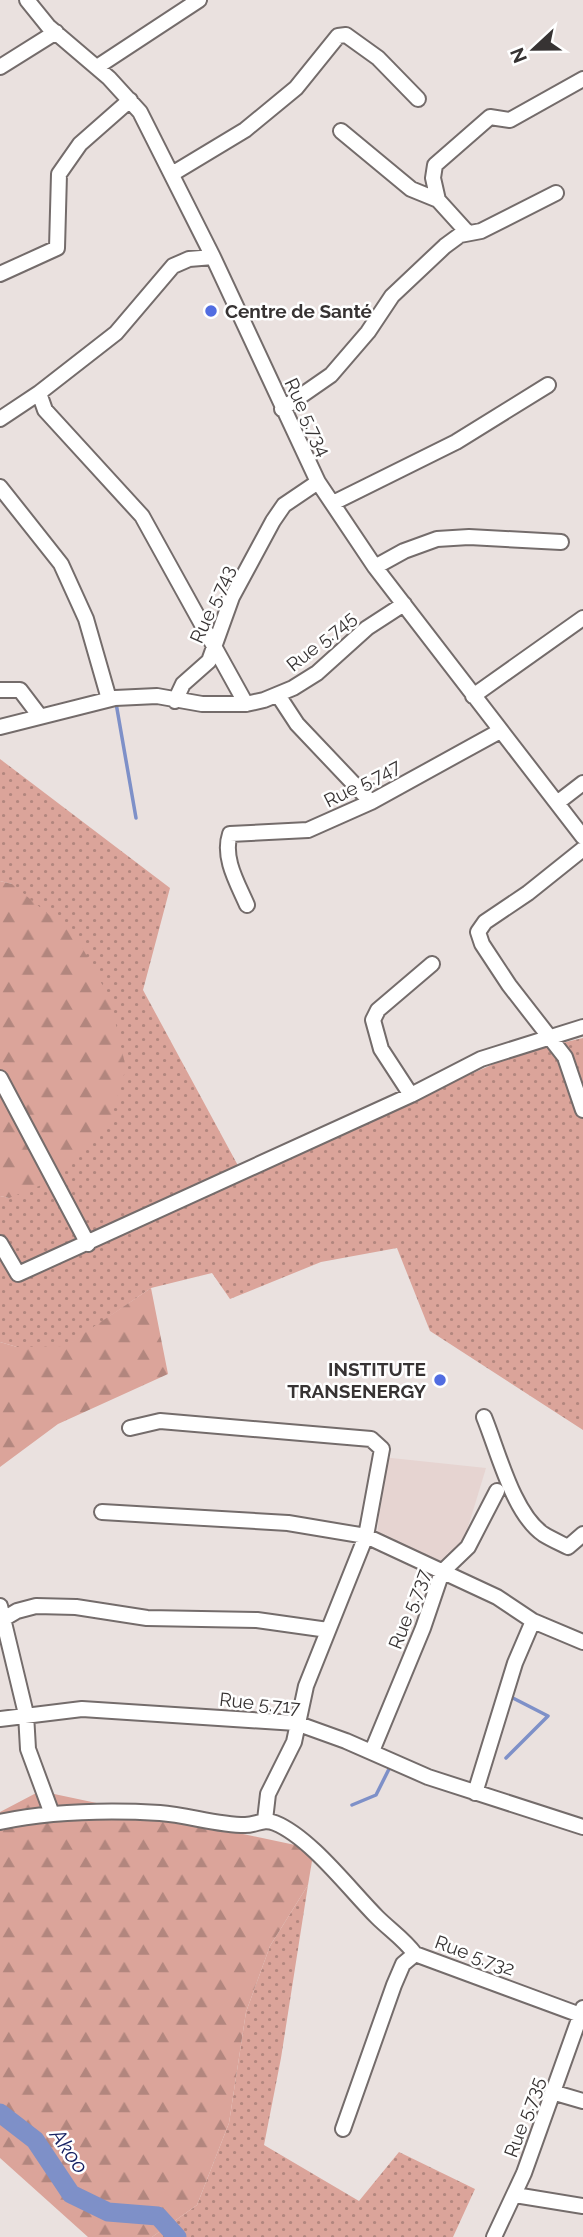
<svg xmlns="http://www.w3.org/2000/svg" width="583" height="2237" viewBox="0 0 583 2237" font-family="Raleway,sans-serif">
	<style>
		.built { fill: #e6d4d1 }
		.green { fill: url(#green-dots) }
		.forest { fill: url(#forest-firs) }
		.lines { fill: none; stroke-linecap: round; stroke-linejoin: round }
		.stream { stroke: #7e90c8; stroke-width: 3.5 }
		.river { stroke: #7e90c8; stroke-width: 19 }
		.minor-casing { stroke: #746c6b; stroke-width: 18 }
		.minor { stroke: #fff; stroke-width: 14 }
		.poi-dot { fill: #516ce1; stroke: #fff; stroke-width: 2.5 }
		.labels { text-anchor: middle; stroke-width: 5; stroke-linejoin: round; paint-order: stroke }
		.poi-label { font-size: 19px; font-weight: bold; fill: #373333; stroke: #fff; text-anchor: start }
		.street-label { font-size: 19px; fill: #373333; stroke: #fff }
		.water-label { font-size: 21px; font-style: italic; fill: #162163; stroke: #fff }
	</style>
	<defs>
		<pattern id="green-dots" width="8" height="8" patternUnits="userSpaceOnUse" patternTransform="scale(1.75)"><rect width="8" height="8" fill="#dba49a"/><path d="M2 2h.1M6 6h.1" fill="none" stroke="#b2867e" stroke-width="1.8" stroke-linecap="round"/></pattern>
		<pattern id="forest-firs" width="22" height="20" patternUnits="userSpaceOnUse" patternTransform="scale(1.75)"><rect width="22" height="20" fill="#dba49a"/><path d="M5 1l3.5 6h-7zM16 11l3.5 6h-7z" fill="#b2867e"/></pattern>
	</defs>
	<rect width="100%" height="100%" fill="#eae1df"/>
	<path class="built" d="M 382,1457 L 486,1468 L 455,1570 L 377,1545 Z"/>
	<path class="green" d="M 0,759 L 170,888 L 143,990 L 242,1173 L 519,1053 L 583,1038 L 583,1430 L 430,1331 L 397,1248 L 321,1262 L 230,1299 L 212,1273 L 151,1288 L 65,1347 L 17,1347 L 0,1342 L 0,1196 L 9,1198 L 12,884 L 0,881 Z
		M 308,1885 L 281,2058 L 264,2145 L 359,2201 L 399,2152 L 475,2189 L 453,2237 L 152,2237 L 197,2205 L 229,2123 L 246,2012 L 270,1946 Z"/>
	<path class="forest" d="M 0,881 L 12,884 L 77,938 L 110,999 L 126,1068 L 108,1127 L 54,1180 L 9,1198 L 0,1196 Z
		M 151,1288 L 168,1374 L 58,1424 L 0,1467 L 0,1342 L 17,1347 L 65,1346 Z
		M 40,1791 L 314,1849 L 308,1885 L 270,1946 L 246,2012 L 229,2123 L 197,2205 L 152,2237 L 88,2237 L 0,2158 L 0,1812 Z"/>
	<g class="lines">
		<path class="stream" d="M 116,703 L 136,818
			M 506,1758 L 548,1716 L 509,1696
			M 352,1805 L 376,1795 L 391,1765"/>
		<path class="river" d="M 0,2113 L 35,2140 L 71,2194 L 108,2212 L 158,2216 L 177,2237"/>
		<g class="minor-casing">
			<path id="minor" d="M 27,0 L 48,26 L 109,78 L 140,112 L 213,257 L 318,482 L 375,567 L 583,837
				M 0,67 L 56,32
				M 97,67 L 199,0
				M 341,131 L 411,189 L 438,200 L 467,232
				M 172,174 L 245,130 L 296,88 L 338,36 L 346,35 L 378,58 L 418,99
				M 438,200 L 433,178 L 435,165 L 490,117 L 510,120 L 583,79
				M 213,257 L 189,259 L 173,266 L 116,333 L 39,393 L 45,410 L 142,516 L 246,704
				M 0,274 L 57,248 L 59,174 L 80,144 L 130,100
				M 282,409 L 331,375 L 368,332 L 392,296 L 445,246 L 460,235 L 481,231 L 556,193
				M 0,419 L 39,393
				M 0,487 L 61,564 L 86,619 L 109,699
				M 333,503 L 456,442 L 548,385
				M 375,567 L 404,551 L 437,539 L 469,537 L 561,542
				M 0,690 L 20,690 L 39,715
				M 278,695 L 297,724 L 371,802
				M 473,696 L 583,618
				M 175,701 L 183,684 L 209,661 L 232,597 L 273,521 L 284,505 L 318,482
				M 0,727 L 115,698 L 157,696 L 202,704 L 246,704 L 264,700 L 293,688 L 317,673 L 367,628 L 404,604
				M 557,803 L 583,783
				M 583,849 L 528,893 L 485,922 L 478,932 L 482,944 L 509,985 L 565,1057 L 583,1110
				M 247,905 C 238,884 222,858 230,834 L 308,830 L 371,802 L 500,731
				M 0,1078 L 88,1244
				M 411,1095 L 381,1049 L 373,1020 L 378,1010 L 432,964
				M 0,1243 L 18,1274 L 411,1095 L 481,1059 L 583,1027
				M 484,1417 C 498,1451 513,1513 543,1534 C 551,1539 560,1543 568,1547 L 583,1534
				M 130,1428 L 160,1421 L 371,1439 L 382,1449 L 366,1536 L 306,1686 L 294,1742 L 268,1794 L 265,1820
				M 102,1512 L 288,1523 L 366,1536 L 497,1597 L 533,1621
				M 0,1606 L 26,1714 L 28,1749 L 52,1814
				M 0,1621 L 17,1611 L 36,1606 L 76,1607 L 147,1618 L 257,1620 L 328,1630
				M 0,1719 L 82,1709 L 296,1723 L 346,1741 L 428,1777 L 583,1827
				M 372,1751 L 423,1628 L 442,1572 L 468,1547 L 497,1491
				M 475,1793 L 515,1663 L 533,1621 L 583,1642
				M 0,1822 C 52,1811 107,1810 160,1813 C 188,1815 217,1825 245,1825 C 257,1825 263,1818 275,1823 C 310,1837 350,1890 377,1917 C 390,1930 404,1939 415,1954
				M 552,2092 L 583,2101
				M 343,2129 L 394,1985 L 403,1964 L 415,1954 L 583,2016
				M 515,2195 L 583,2206
				M 494,2237 L 524,2173 L 583,2008"/>
		</g>
		<use href="#minor" class="minor"/>
	</g>
	<g class="poi-dot">
		<circle cx="211" cy="311" r="7"/>
		<circle cx="440" cy="1380" r="7"/>
	</g>
	<g class="labels">
		<g class="poi-label">
			<text x="225" y="318">Centre de Santé</text>
			<text x="426" y="1376" text-anchor="end">INSTITUTE<tspan x="426" dy="22">TRANSENERGY</tspan></text>
		</g>
		<g class="street-label">
			<text transform="translate(308 417) rotate(65)" y="7">Rue 5.734</text>
			<text transform="translate(212 604) rotate(-66)" y="7">Rue 5.743</text>
			<text transform="translate(321 641) rotate(-39)" y="7">Rue 5.745</text>
			<text transform="translate(362 783) rotate(-27)" y="7">Rue 5.747</text>
			<text transform="translate(409 1609) rotate(-69)" y="7">Rue 5.737</text>
			<text transform="translate(260 1703) rotate(6)" y="7">Rue 5.717</text>
			<text transform="translate(475 1955) rotate(20)" y="7">Rue 5.732</text>
			<text transform="translate(524 2117) rotate(-70)" y="7">Rue 5.735</text>
		</g>
		<g class="water-label">
			<text transform="translate(69 2151) rotate(55)" y="7">Akoo</text>
		</g>
	</g>
	<g transform="translate(534 49) rotate(248)" stroke="#ffffff" stroke-width="5" paint-order="stroke">
	<path d="M0-5L12 26L0 18L-12 26Z" fill="#373333"/>
	<text y="-10" font-size="19" font-weight="bold" text-anchor="middle" fill="#373333">N</text>
	</g>
</svg>
